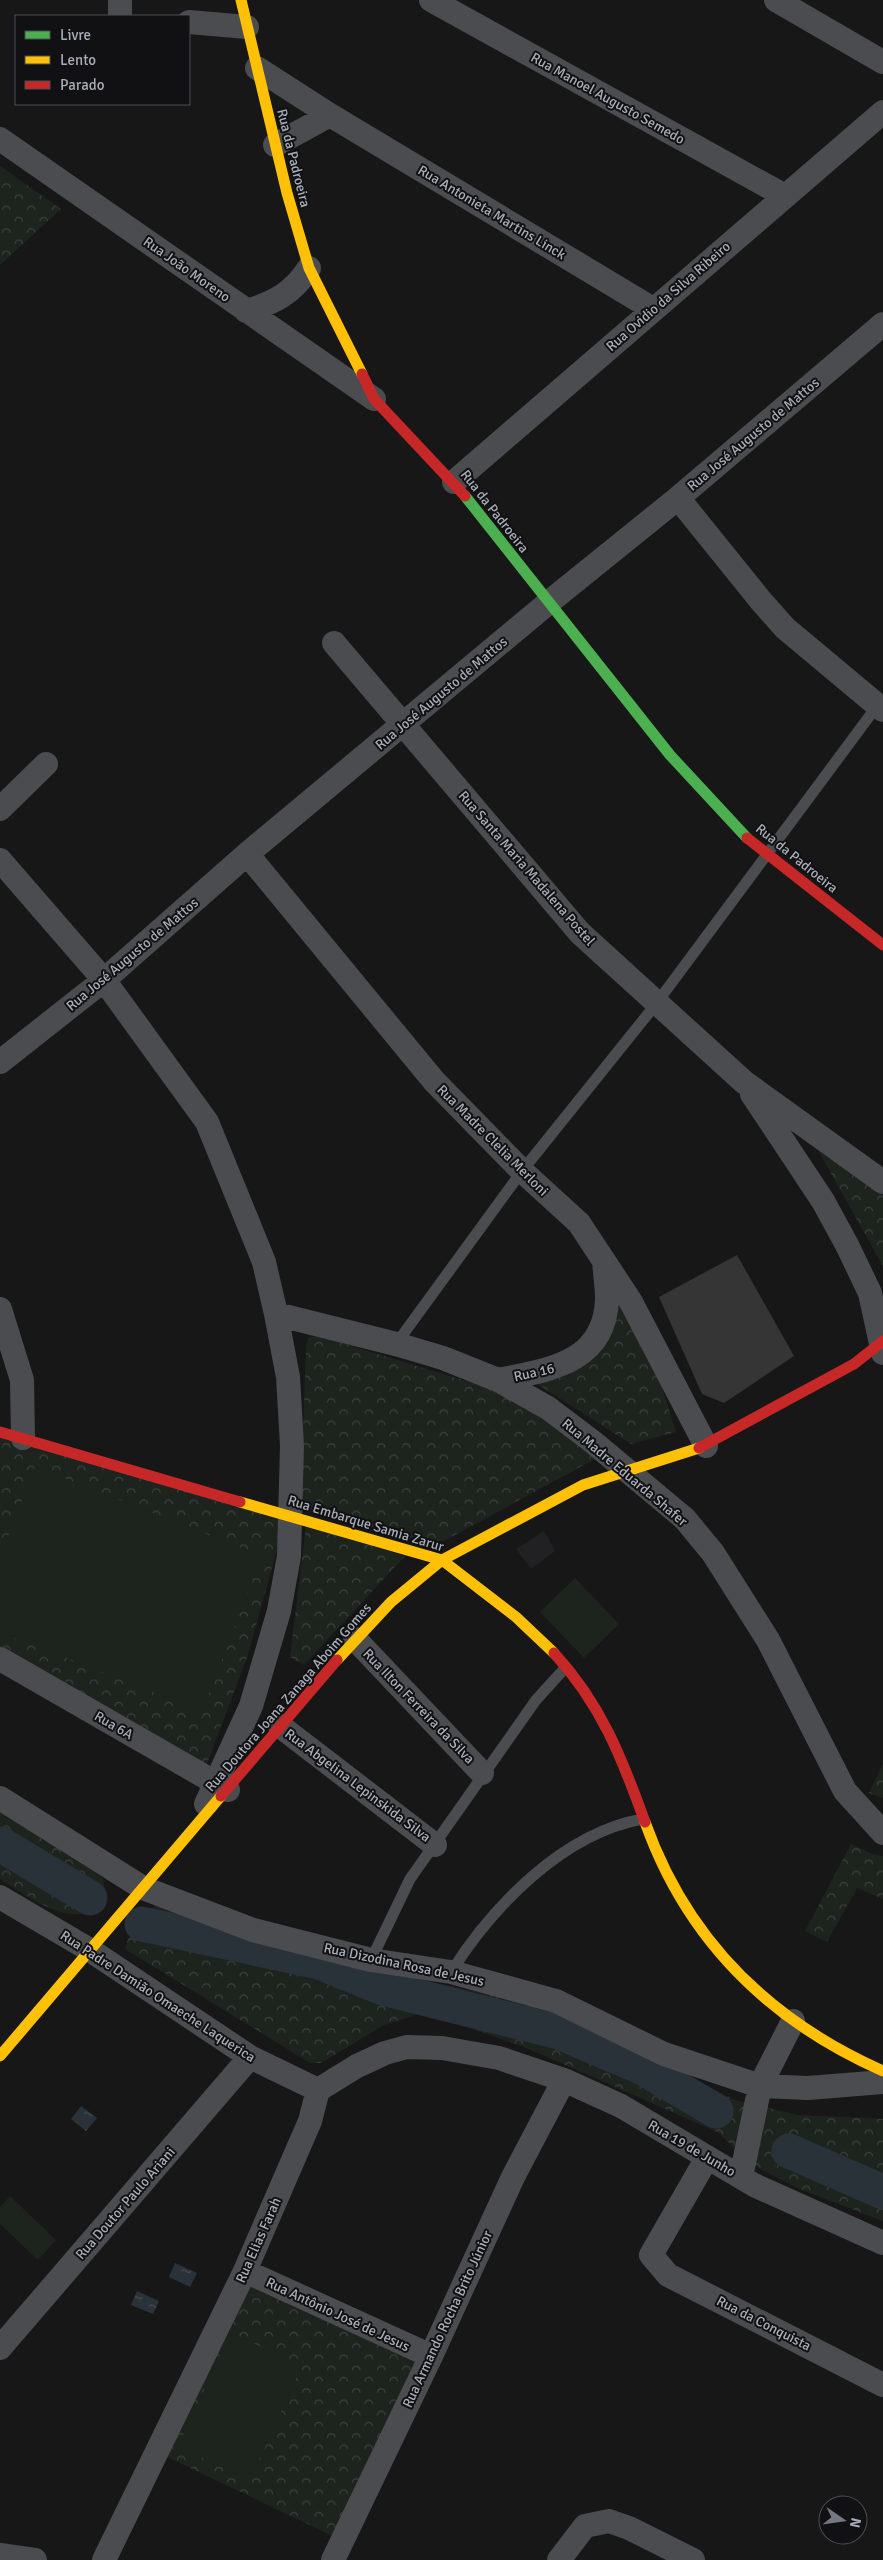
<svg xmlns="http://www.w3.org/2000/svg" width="883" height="2560" viewBox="0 0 883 2560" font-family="Signika,sans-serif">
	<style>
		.built { fill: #212123 }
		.forest { fill: url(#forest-crowns) }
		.pitch { fill: #1d241e }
		.water { fill: url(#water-ripples) }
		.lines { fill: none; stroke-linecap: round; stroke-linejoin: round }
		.river { stroke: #2a3239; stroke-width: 35 }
		.building { fill: #353536 }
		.lane { stroke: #4b4c50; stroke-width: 11 }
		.street { stroke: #4b4c50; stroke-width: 24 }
		.fast { stroke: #4caf50; stroke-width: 11 }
		.slow { stroke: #ffc107; stroke-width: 11 }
		.jam { stroke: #c62828; stroke-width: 11 }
		.labels { text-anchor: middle; stroke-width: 4; stroke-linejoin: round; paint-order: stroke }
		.street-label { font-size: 14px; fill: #a8adb8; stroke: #111113 }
	</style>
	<defs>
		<pattern id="forest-crowns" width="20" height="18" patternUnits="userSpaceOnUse" patternTransform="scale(1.25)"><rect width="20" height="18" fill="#1d241e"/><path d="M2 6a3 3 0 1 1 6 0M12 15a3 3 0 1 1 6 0" fill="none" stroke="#3b413d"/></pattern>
		<pattern id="water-ripples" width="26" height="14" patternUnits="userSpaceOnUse" patternTransform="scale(1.25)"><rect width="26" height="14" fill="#2a3239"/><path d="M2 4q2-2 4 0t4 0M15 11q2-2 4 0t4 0" fill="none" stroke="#464d54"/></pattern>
	</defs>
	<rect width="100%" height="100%" fill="#171717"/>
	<path class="built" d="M 544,1531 L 555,1551 L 531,1569 L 516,1549 Z"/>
	<path class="forest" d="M 0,166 L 61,209 L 0,265 Z
		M 819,1152 L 883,1190 L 883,1266 Z
		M 617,1289 L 657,1371 L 676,1432 L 631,1444 L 537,1384 L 579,1365 Z
		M 319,1336 L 499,1391 L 563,1427 L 597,1458 L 444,1541 L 427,1542 L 307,1511 L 302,1505 L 301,1494 L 306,1344 L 309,1337 Z
		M 0,1436 L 286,1517 L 247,1658 L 200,1782 L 0,1665 Z
		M 306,1526 L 405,1556 L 304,1665 L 290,1657 Z
		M 883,1764 L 883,1798 L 869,1793 Z
		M 0,1811 L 103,1878 L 105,1892 C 101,1897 97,1904 93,1908 C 69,1929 21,1892 0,1879 Z
		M 851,1844 L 875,1855 L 883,1856 L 883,1899 L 857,1888 L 827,1942 L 805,1931 Z
		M 159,1904 L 369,1968 L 542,2006 L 735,2100 L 798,2115 L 883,2119 L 883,2221 L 797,2188 L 749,2163 L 719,2133 L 681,2116 L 529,2049 L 425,2012 L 384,2025 L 321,2063 L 310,2063 L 125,1949 C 132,1927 139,1916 159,1904 Z
		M 245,2276 L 423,2360 L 339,2539 L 161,2454 Z"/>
	<path class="pitch" d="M 35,1467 L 262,1556 L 202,1711 L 0,1632 L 0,1557 Z
		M 575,1578 L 619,1624 L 584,1658 L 540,1612 Z
		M 10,2196 L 56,2240 L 38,2260 L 0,2224 L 0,2207 Z
		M 230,2333 L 302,2365 L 250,2480 L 178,2447 Z"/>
	<path class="water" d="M 81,2106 L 97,2118 L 86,2131 L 71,2119 Z
		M 175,2263 L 197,2273 L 190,2287 L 169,2277 Z
		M 137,2291 L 159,2301 L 153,2314 L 131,2305 Z"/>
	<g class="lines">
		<path class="river" d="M 0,1844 L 90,1898
			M 142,1924 L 319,1962 L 383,1988 L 559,2032 L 643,2068 L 716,2111
			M 789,2151 L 883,2192"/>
	</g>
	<path class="building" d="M 737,1255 L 794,1356 L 724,1403 L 702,1394 L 659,1297 Z"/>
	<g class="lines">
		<path class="lane" d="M 396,1344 L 522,1171 L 656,1004 L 877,706
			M 371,1960 L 410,1879 L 536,1700 L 566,1667
			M 451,1972 C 493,1906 563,1833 643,1819"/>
		<path class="street" d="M 120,0 L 120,16
			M 431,0 L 785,196
			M 776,0 L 883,62
			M 189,22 L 247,27
			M 257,68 L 330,115 L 653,309
			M 0,139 L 374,399
			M 275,145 L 330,115
			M 246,311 C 274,303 293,293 309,268
			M 454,482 L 883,112
			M 678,498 L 761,601 L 785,628 L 883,710
			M 334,643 L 580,933 L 744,1082 L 883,1182
			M 0,809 L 46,764
			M 247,854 L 434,1081 L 522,1171 L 579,1223 L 631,1302 L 706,1446
			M 0,860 L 104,980 L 207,1122 L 264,1262 L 276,1314 L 288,1377 L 292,1446 L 289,1556 L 279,1611 L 251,1706 L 206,1804
			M 0,1062 L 104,980 L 247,854 L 548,603 L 678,498 L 883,324
			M 752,1094 L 823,1201 L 847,1245 L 870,1293 L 883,1353
			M 0,1309 L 22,1380 L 23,1438
			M 276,1314 L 396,1344 L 443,1358 L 498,1380 L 548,1408 L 593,1442 L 685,1519 L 713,1553 L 768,1640 L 845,1791 L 883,1833
			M 498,1380 C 547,1370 605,1364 607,1299 C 607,1287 605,1274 604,1261
			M 355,1639 L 482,1773
			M 0,1659 L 228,1790
			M 280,1726 L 435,1845
			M 0,1798 L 143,1888 L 253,1930 L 371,1960 L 451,1972 L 556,2001 L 664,2054 L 760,2086 L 808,2088 L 883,2082
			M 0,1897 L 90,1950 L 250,2057 L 318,2090
			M 707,2158 L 651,2255 L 668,2275 L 883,2385
			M 741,2177 L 760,2086 L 793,2021
			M 245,2271 L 431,2356
			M 0,2348 L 250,2057
			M 0,2555 L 35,2560
			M 104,2560 L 245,2271 L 310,2121 L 318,2090 L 357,2066 L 385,2053 L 407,2047 L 442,2048 L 499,2058 L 564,2080 L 621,2106 L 754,2185 L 883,2243
			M 333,2560 L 431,2356 L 513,2177 L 564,2080
			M 559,2560 L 585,2526 L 609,2521 L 629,2528 L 693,2560"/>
		<path class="fast" d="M 465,496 L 670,755 L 747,838"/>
		<path class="slow" d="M 241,0 L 287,193 L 309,268 L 362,374
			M 240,1502 L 442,1560 L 516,1617 L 554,1653
			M 337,1660 L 391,1602 L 442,1560 L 583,1485 L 699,1448
			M 645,1822 C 687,1940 770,2021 883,2071
			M 0,2056 L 221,1796"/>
		<path class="jam" d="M 362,374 L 374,399 L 465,496
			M 747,838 L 883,945
			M 0,1432 L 240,1502
			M 699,1448 L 854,1364 L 883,1341
			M 554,1653 C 601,1704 622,1758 645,1822
			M 221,1796 L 337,1660"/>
	</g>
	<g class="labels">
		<g class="street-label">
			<text transform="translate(608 98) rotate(29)" y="5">Rua Manoel Augusto Semedo</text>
			<text transform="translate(294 158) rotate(76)" y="5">Rua da Padroeira</text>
			<text transform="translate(492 212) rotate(31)" y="5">Rua Antonieta Martins Linck</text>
			<text transform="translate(187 269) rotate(35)" y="5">Rua João Moreno</text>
			<text transform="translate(668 296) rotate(-41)" y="5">Rua Ovidio da Silva Ribeiro</text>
			<text transform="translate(753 434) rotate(-40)" y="5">Rua José Augusto de Mattos</text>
			<text transform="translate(495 511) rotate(52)" y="5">Rua da Padroeira</text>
			<text transform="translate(441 693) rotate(-40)" y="5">Rua José Augusto de Mattos</text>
			<text transform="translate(797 858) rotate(39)" y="5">Rua da Padroeira</text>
			<text transform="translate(527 868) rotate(49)" y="5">Rua Santa Maria Madalena Postel</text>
			<text transform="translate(132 954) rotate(-40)" y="5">Rua José Augusto de Mattos</text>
			<text transform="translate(493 1140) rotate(45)" y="5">Rua Madre Clelia Merloni</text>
			<text transform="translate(534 1372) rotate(-13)" y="5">Rua 16</text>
			<text transform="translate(625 1472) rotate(40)" y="5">Rua Madre Eduarda Shafer</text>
			<text transform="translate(366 1523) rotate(17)" y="5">Rua Embarque Samia Zarur</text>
			<text transform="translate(288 1697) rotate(-49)" y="5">Rua Doutora Joana Zanaga Aboim Gomes</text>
			<text transform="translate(419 1706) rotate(46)" y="5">Rua Ilton Ferreira da Silva</text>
			<text transform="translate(114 1725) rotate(30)" y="5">Rua 6A</text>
			<text transform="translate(358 1785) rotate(37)" y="5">Rua Abgelina Lepinskida Silva</text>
			<text transform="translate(404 1964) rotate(12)" y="5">Rua Dizodina Rosa de Jesus</text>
			<text transform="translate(158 1996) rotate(33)" y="5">Rua Padre Damião Omaeche Laquerica</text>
			<text transform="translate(692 2148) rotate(30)" y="5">Rua 19 de Junho</text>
			<text transform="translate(125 2203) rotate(-49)" y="5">Rua Doutor Paulo Ariani</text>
			<text transform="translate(258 2240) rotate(-66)" y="5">Rua Elias Farah</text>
			<text transform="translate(338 2314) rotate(25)" y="5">Rua Antônio José de Jesus</text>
			<text transform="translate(447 2319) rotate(-65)" y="5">Rua Armando Rocha Brito Júnior</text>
			<text transform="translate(764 2323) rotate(27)" y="5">Rua da Conquista</text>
		</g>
	</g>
	<rect x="15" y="15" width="175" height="90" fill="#111113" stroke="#4d4f55"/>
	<rect x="25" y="31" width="25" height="8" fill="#4caf50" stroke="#4d4f55"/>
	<text x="60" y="40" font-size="15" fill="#a8adb8">Livre</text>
	<rect x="25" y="56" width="25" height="8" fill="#ffc107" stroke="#4d4f55"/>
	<text x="60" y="65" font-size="15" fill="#a8adb8">Lento</text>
	<rect x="25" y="81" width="25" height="8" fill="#c62828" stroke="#4d4f55"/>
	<text x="60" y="90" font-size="15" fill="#a8adb8">Parado</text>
	<g transform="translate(843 2520) rotate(103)"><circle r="24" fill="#111113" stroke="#4d4f55"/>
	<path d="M0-4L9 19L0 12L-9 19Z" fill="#757880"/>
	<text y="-8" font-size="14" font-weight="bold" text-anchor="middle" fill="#a8adb8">N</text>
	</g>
</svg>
